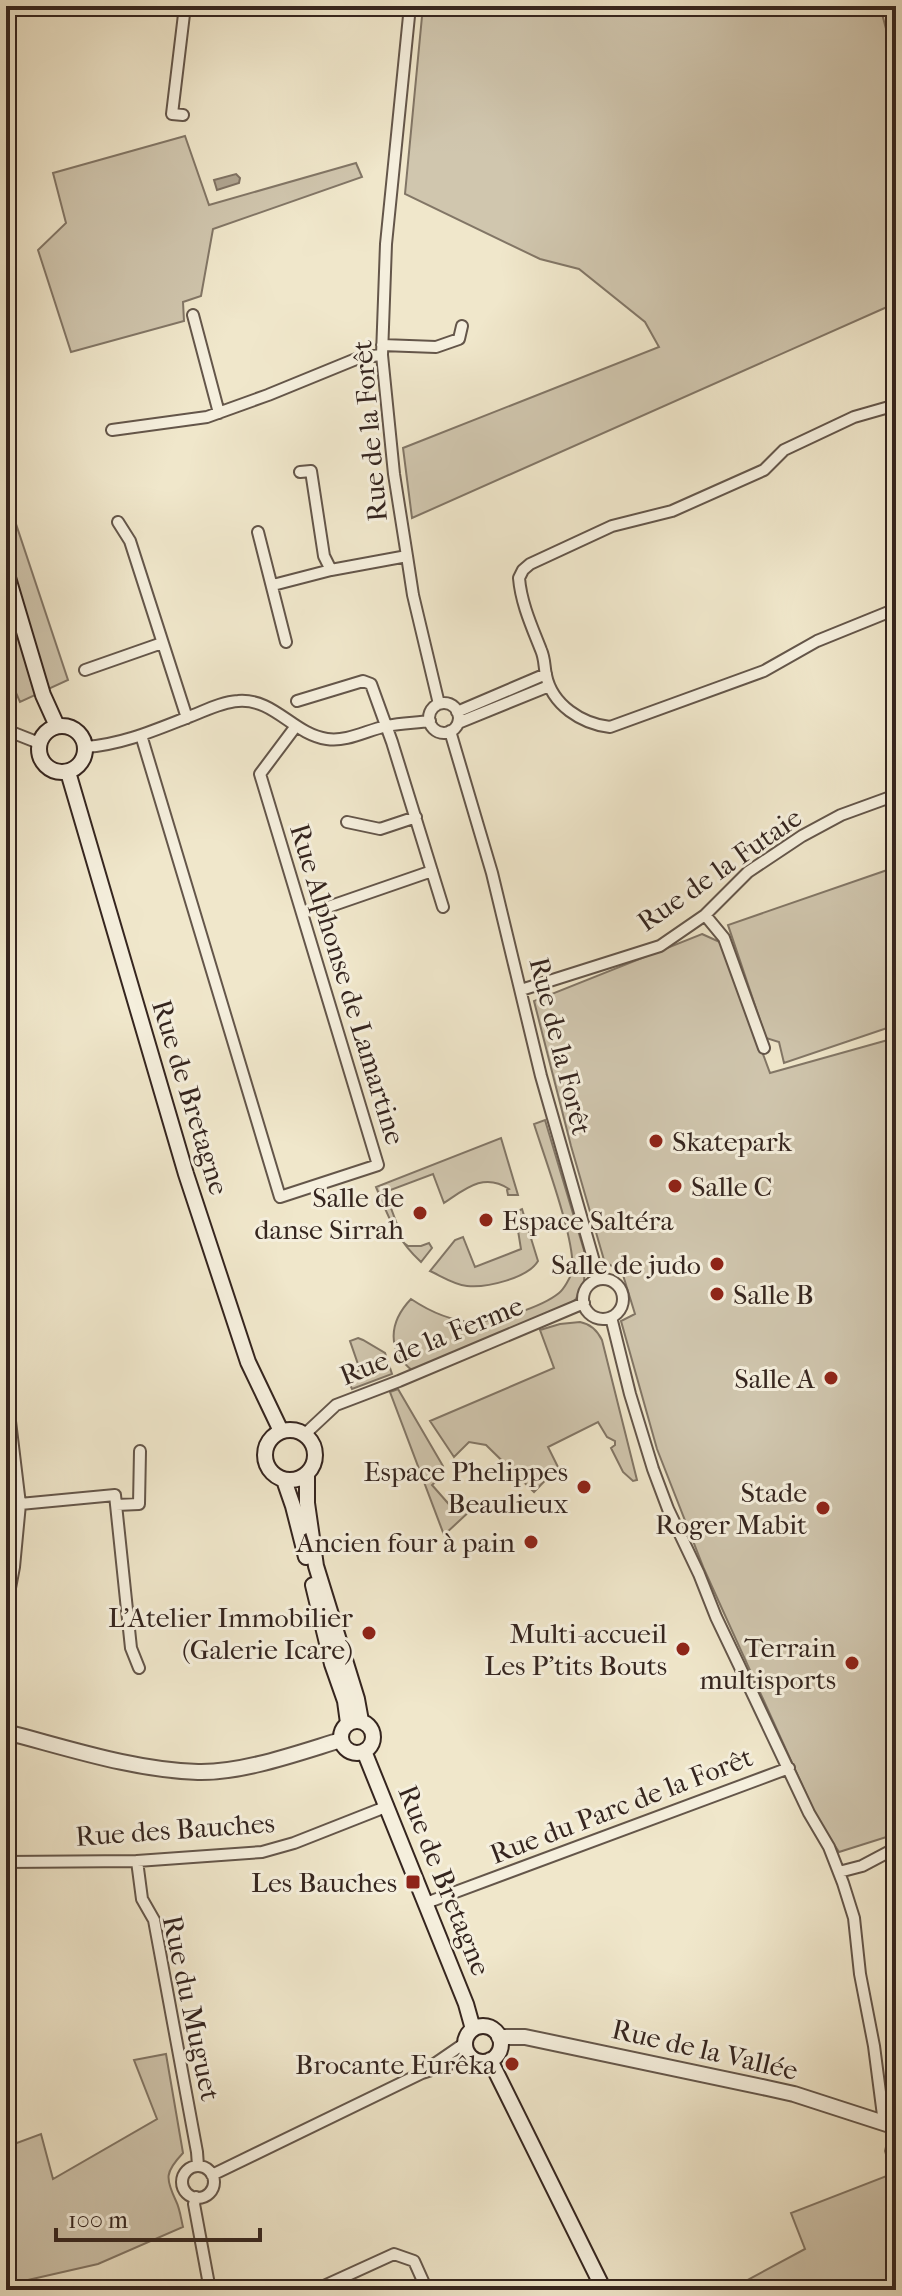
<svg xmlns="http://www.w3.org/2000/svg" width="902" height="2296" viewBox="0 0 902 2296" font-family="'IM FELL French Canon',serif">
	<style>
		.green { fill: #d0c6ae; stroke: #827666; stroke-width: 2 }
		.water { fill: #b0a591; stroke: #7f7263; stroke-width: 2 }
		.lines { fill: none; stroke-linecap: round; stroke-linejoin: round }
		.minor-casing { stroke: #64564a; stroke-width: 14 }
		.tertiary-casing { stroke: #64564a; stroke-width: 18 }
		.secondary-casing { stroke: #35251f; stroke-width: 18 }
		.minor { stroke: #f5efdd; stroke-width: 10 }
		.tertiary { stroke: #f5efdd; stroke-width: 14 }
		.secondary { stroke: #f5efdd; stroke-width: 14 }
		.poi-dot { fill: #8f2418; stroke: #f5efdd; stroke-width: 3 }
		.labels { text-anchor: middle; stroke-width: 6; stroke-linejoin: round; paint-order: stroke }
		.street-label { font-size: 28px; fill: #35251f; stroke: #f5efdd }
		.poi-label { font-size: 28px; fill: #35251f; stroke: #f5efdd; text-anchor: end }
	</style>
	<rect width="100%" height="100%" fill="#f0e7cb"/>
	<filter id="stains"><feTurbulence type="fractalNoise" baseFrequency=".0025" numOctaves="4"/><feColorMatrix values="0 0 0 0 .2 0 0 0 0 .09 0 0 0 0 .02 0 0 0 .5 -.17"/></filter>
	<radialGradient id="worn" r=".72"><stop offset=".6" stop-color="#630" stop-opacity="0"/><stop offset="1" stop-color="#630" stop-opacity=".3"/></radialGradient>
	<path class="green" d="M 423,6 L 880,6 L 894,59 L 896,60 L 896,303 L 412,518 L 403,448 L 659,347 L 645,322 L 579,269 L 540,259 L 405,194 Z
		M 185,136 L 209,205 L 356,163 L 362,177 L 213,229 L 201,296 L 183,302 L 184,321 L 71,352 L 38,250 L 66,223 L 53,173 Z
		M 6,494 L 68,680 L 20,702 L 6,670 Z
		M 896,867 L 896,1025 L 784,1063 L 779,1042 L 766,1038 L 728,925 Z
		M 702,934 L 722,943 L 770,1073 L 895,1038 L 896,1041 L 896,1834 L 839,1852 L 818,1820 L 704,1569 L 657,1449 L 621,1321 L 635,1314 L 623,1275 L 604,1260 L 571,1146 L 534,1001 Z
		M 545,1120 L 586,1257 L 584,1281 L 576,1299 L 570,1304 L 413,1371 C 386,1350 389,1322 411,1299 C 429,1311 451,1321 473,1322 C 495,1322 542,1307 559,1293 C 564,1289 570,1278 572,1272 C 577,1244 544,1156 534,1124 Z
		M 501,1138 L 518,1195 L 508,1195 L 507,1190 L 509,1189 C 484,1172 465,1189 444,1203 L 433,1174 L 385,1192 L 404,1243 L 408,1246 L 421,1246 L 429,1243 L 432,1248 L 421,1262 C 396,1239 389,1218 376,1187 Z
		M 522,1209 L 538,1261 C 528,1278 487,1288 467,1286 C 455,1285 441,1276 430,1271 L 455,1240 L 463,1237 L 475,1267 L 521,1249 L 515,1212 Z
		M 580,1322 C 591,1324 597,1330 602,1340 L 637,1480 L 633,1481 L 623,1472 L 611,1448 L 615,1445 L 615,1441 L 607,1437 L 598,1422 L 548,1447 L 558,1467 L 534,1492 L 486,1445 L 469,1442 L 454,1457 L 430,1421 L 554,1368 L 540,1330 L 560,1324 Z
		M 358,1338 L 363,1340 L 385,1353 L 392,1374 L 352,1389 L 346,1376 L 360,1370 L 350,1341 Z
		M 398,1389 L 443,1466 L 444,1474 L 432,1485 L 454,1510 L 464,1502 L 471,1510 L 444,1535 L 390,1392 Z
		M 166,2054 L 183,2153 C 165,2172 165,2178 176,2201 C 180,2209 181,2219 183,2227 L 98,2264 L 6,2285 L 6,2147 L 41,2134 L 53,2179 L 157,2119 L 134,2060 Z
		M 889,2135 L 896,2138 L 896,2277 L 882,2290 L 729,2290 L 805,2249 L 791,2213 L 892,2174 L 885,2151 Z"/>
	<path class="water" d="M 236,174 L 240,178 L 239,183 L 217,190 L 214,180 Z"/>
	<g class="lines">
		<g class="minor-casing">
			<path id="minor" d="M 410,6 L 386,244 L 382,355 L 394,474 L 407,556 L 413,595 L 439,704
				M 183,115 L 172,114 L 185,6
				M 193,315 L 219,413
				M 382,345 L 436,347 L 459,339 L 462,326
				M 896,405 L 854,417 L 784,450 L 764,470 L 672,511 L 612,526 L 530,564 L 523,570 L 519,578 C 521,603 532,627 541,650 C 545,659 544,666 546,675 C 552,705 582,724 610,727 L 764,671 L 817,641 L 896,609
				M 112,430 L 207,417 L 268,395 L 361,357 L 382,355
				M 300,472 L 311,471 L 324,556 L 331,570 L 407,556
				M 118,522 L 130,541 L 187,718
				M 258,532 L 286,642
				M 273,585 L 331,570
				M 85,670 L 162,643
				M 297,701 L 363,681 L 371,684 L 392,742 L 443,907
				M429 718a15 15 0 1 1 30 0a15 15 0 1 1-30 0Z
				M 457,712 L 546,674
				M 458,723 L 549,686
				M 6,730 L 39,743
				M 450,731 L 492,873 L 541,1076 L 599,1279
				M 141,735 L 280,1197 L 378,1165 L 260,774 L 296,726
				M 85,747 C 120,745 153,731 186,718 C 203,712 220,702 238,701 C 274,698 293,734 327,739 C 348,742 367,730 387,726 C 401,723 416,723 430,721
				M 347,822 L 380,829 L 416,817
				M 328,907 L 432,871
				M 705,915 L 724,938 L 764,1048
				M 521,990 L 660,946 L 705,915 L 748,872 L 802,836 L 841,815 L 896,795
				M583 1299a20 20 0 1 1 40 0a20 20 0 1 1-40 0Z
				M 611,1317 L 630,1394 L 653,1469 L 668,1509 L 699,1574 L 716,1617 L 738,1663 L 809,1813 L 829,1847 L 843,1883 L 854,1918 L 860,1974 L 874,2046 L 884,2123
				M 6,1388 L 20,1504 L 14,1567 L 6,1609
				M 305,1434 L 336,1405 L 399,1381 L 584,1303
				M 20,1504 L 115,1495 L 131,1648 L 139,1668
				M 116,1505 L 139,1504 L 140,1451
				M 137,1861 L 142,1899 L 154,1920 L 197,2152 L 198,2166
				M 6,1862 L 137,1861 L 262,1852 L 294,1843 L 388,1806
				M 839,1872 L 862,1866 L 896,1848
				M 426,1903 L 789,1768
				M 6,2057 L 10,2056
				M 430,2067 L 465,2043
				M182 2182a16 16 0 1 1 32 0a16 16 0 1 1-32 0Z
				M 212,2175 L 422,2073 L 471,2057
				M 196,2197 L 194,2204 L 210,2290
				M 315,2290 L 394,2254 L 414,2261 L 427,2290"/>
		</g>
		<g class="tertiary-casing">
			<path id="tertiary" d="M 6,1732 C 68,1748 133,1770 198,1772 C 243,1773 298,1753 341,1740
				M 499,2037 L 525,2037 L 767,2088 L 794,2094 L 896,2127"/>
		</g>
		<g class="secondary-casing">
			<path id="secondary" d="M 6,571 L 43,695 L 57,726
				M39 749a23 23 0 1 1 46 0a23 23 0 1 1-46 0Z
				M 68,772 L 186,1174 L 248,1362 L 281,1431
				M265 1455a25 25 0 1 1 50 0a25 25 0 1 1-50 0Z
				M 307,1474 L 307,1503 L 316,1566 L 357,1699 L 361,1721
				M 284,1480 L 293,1506 L 306,1557
				M 313,1585 L 332,1664 L 345,1701 L 348,1723
				M341 1737a16 16 0 1 1 32 0a16 16 0 1 1-32 0Z
				M 364,1751 L 466,2004 L 473,2029
				M465 2044a18 18 0 1 1 36 0a18 18 0 1 1-36 0Z
				M 490,2060 L 604,2290"/>
		</g>
		<use href="#minor" class="minor"/>
		<use href="#tertiary" class="tertiary"/>
		<use href="#secondary" class="secondary"/>
	</g>
	<g class="poi-dot">
		<circle cx="656" cy="1141" r="8"/>
		<circle cx="675" cy="1186" r="8"/>
		<circle cx="420" cy="1213" r="8"/>
		<circle cx="486" cy="1220" r="8"/>
		<circle cx="717" cy="1264" r="8"/>
		<circle cx="717" cy="1294" r="8"/>
		<circle cx="831" cy="1378" r="8"/>
		<circle cx="584" cy="1487" r="8"/>
		<circle cx="823" cy="1508" r="8"/>
		<circle cx="531" cy="1542" r="8"/>
		<circle cx="369" cy="1633" r="8"/>
		<circle cx="683" cy="1649" r="8"/>
		<circle cx="852" cy="1663" r="8"/>
		<rect x="405" y="1874" width="16" height="16" rx="4"/>
		<circle cx="512" cy="2064" r="8"/>
	</g>
	<g class="labels">
		<g class="street-label">
			<text transform="translate(369 431) rotate(-95)" y="10">Rue de la Forêt</text>
			<text transform="translate(719 869) rotate(-35)" y="10">Rue de la Futaie</text>
			<text transform="translate(348 984) rotate(73)" y="10">Rue Alphonse de Lamartine</text>
			<text transform="translate(561 1046) rotate(76)" y="10">Rue de la Forêt</text>
			<text transform="translate(191 1097) rotate(73)" y="10">Rue de Bretagne</text>
			<text transform="translate(431 1340) rotate(-22)" y="10">Rue de la Ferme</text>
			<text transform="translate(621 1805) rotate(-21)" y="10">Rue du Parc de la Forêt</text>
			<text transform="translate(175 1829) rotate(-4)" y="10">Rue des Bauches</text>
			<text transform="translate(445 1880) rotate(68)" y="10">Rue de Bretagne</text>
			<text transform="translate(192 2008) rotate(78)" y="10">Rue du Muguet</text>
			<text transform="translate(705 2049) rotate(13)" y="10">Rue de la Vallée</text>
		</g>
		<g class="poi-label">
			<text x="672" y="1151" text-anchor="start">Skatepark</text>
			<text x="691" y="1196" text-anchor="start">Salle C</text>
			<text x="404" y="1207">Salle de<tspan x="404" dy="32">danse Sirrah</tspan></text>
			<text x="502" y="1230" text-anchor="start">Espace Saltéra</text>
			<text x="701" y="1274">Salle de judo</text>
			<text x="733" y="1304" text-anchor="start">Salle B</text>
			<text x="815" y="1388">Salle A</text>
			<text x="568" y="1481">Espace Phelippes<tspan x="568" dy="32">Beaulieux</tspan></text>
			<text x="807" y="1502">Stade<tspan x="807" dy="32">Roger Mabit</tspan></text>
			<text x="515" y="1552">Ancien four à pain</text>
			<text x="353" y="1627">L'Atelier Immobilier<tspan x="353" dy="32">(Galerie Icare)</tspan></text>
			<text x="667" y="1643">Multi-accueil<tspan x="667" dy="32">Les P'tits Bouts</tspan></text>
			<text x="836" y="1657">Terrain<tspan x="836" dy="32">multisports</tspan></text>
			<text x="397" y="1892">Les Bauches</text>
			<text x="496" y="2074">Brocante Eurêka</text>
		</g>
	</g>
	<rect width="902" height="2296" fill="none" stroke="#f0e7cb" stroke-width="32"/>
	<rect x="8" y="8" width="886" height="2280" fill="none" stroke="#35251f" stroke-width="4"/>
	<rect x="16" y="16" width="870" height="2264" fill="none" stroke="#35251f" stroke-width="2"/>
	<path d="M56 2228v12h204v-12" fill="none" stroke="#35251f" stroke-width="4"/>
	<text x="68" y="2228" font-size="24" fill="#35251f" stroke="#f5efdd" stroke-width="6" paint-order="stroke">100 m</text>
	<rect width="100%" height="100%" filter="url(#stains)"/>
	<rect width="100%" height="100%" fill="url(#worn)"/>
</svg>
